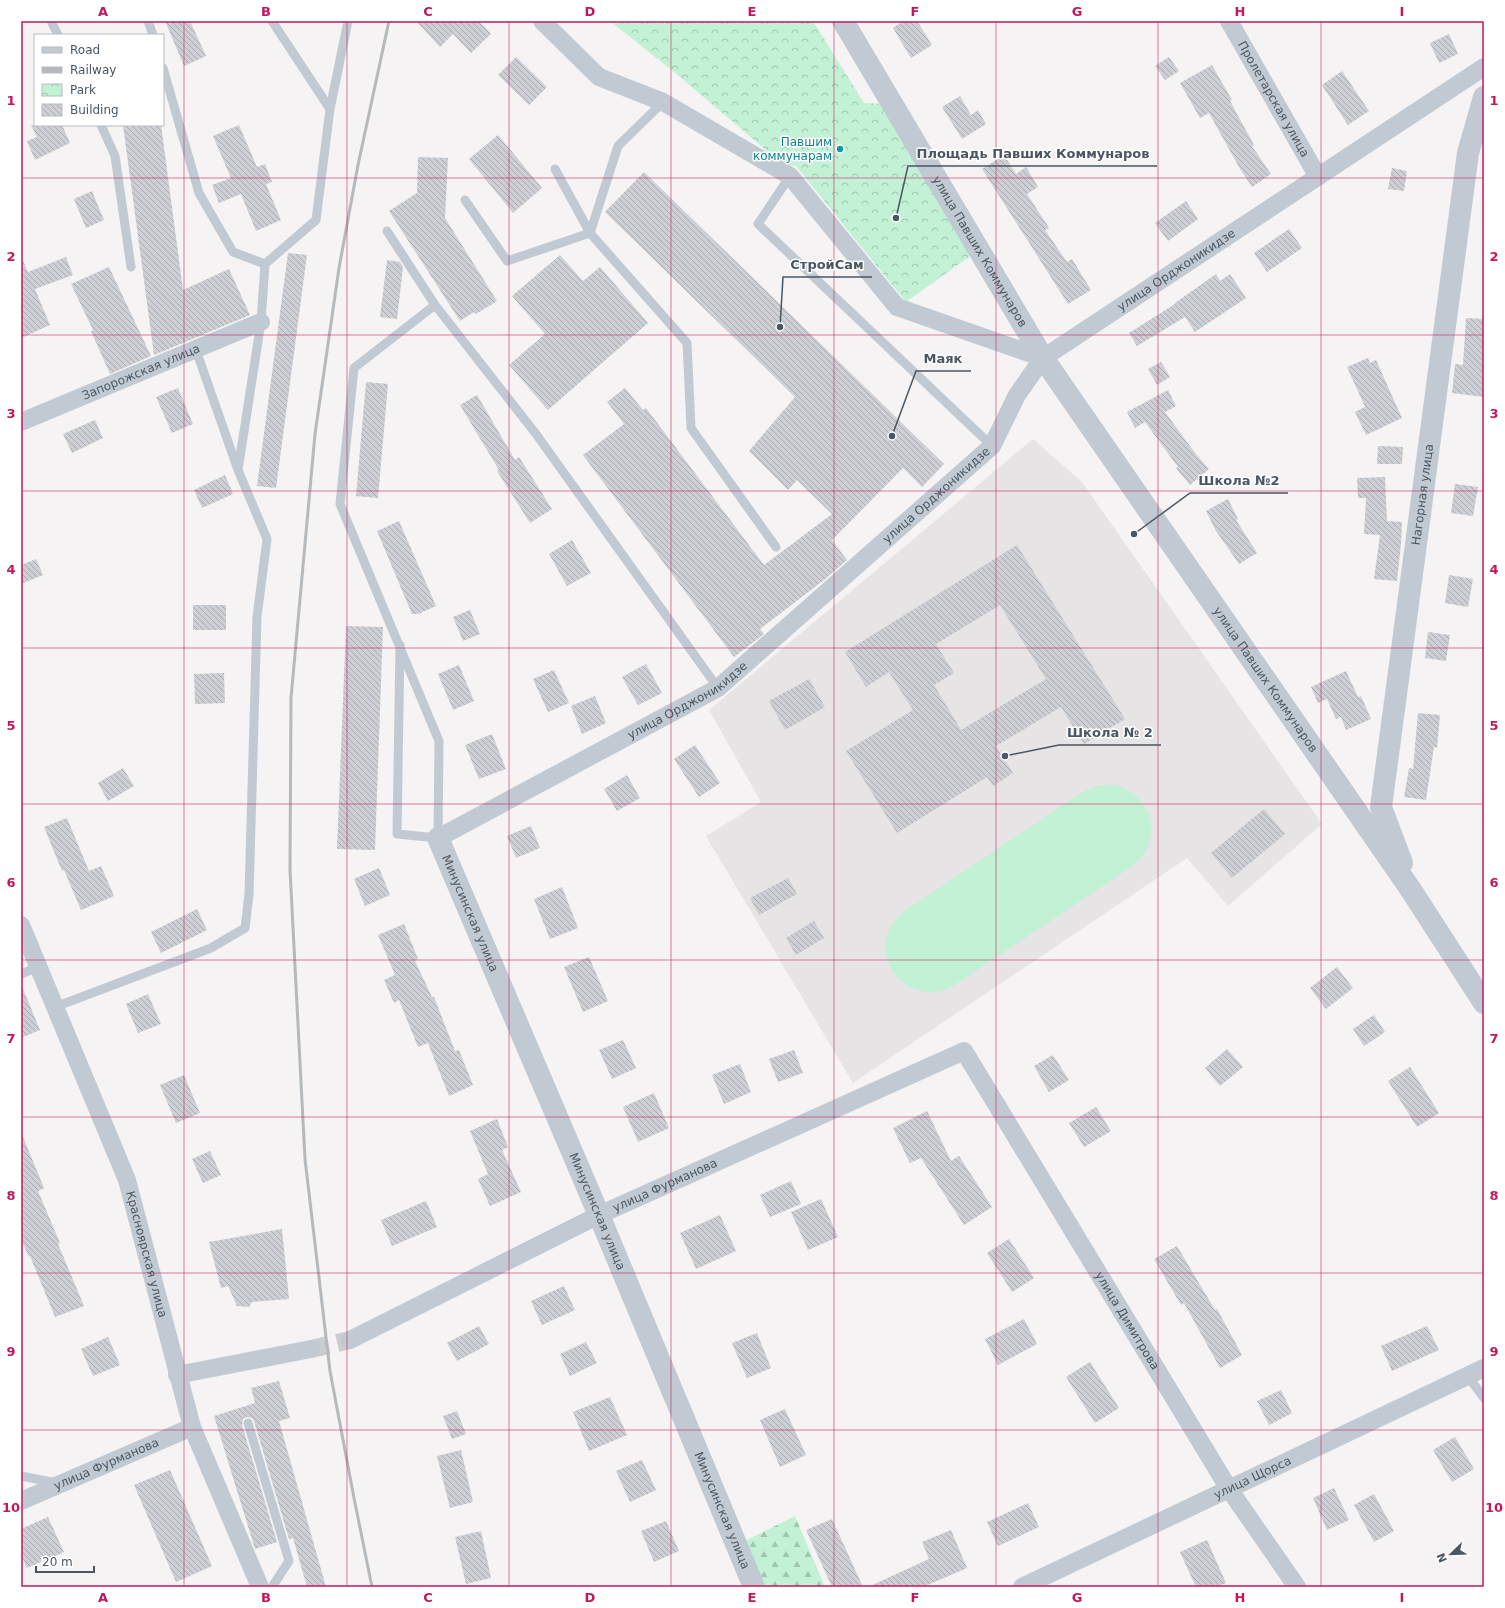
<svg xmlns="http://www.w3.org/2000/svg" width="1505" height="1608" viewBox="0 0 1505 1608" font-family="'DejaVu Sans',sans-serif">
	<style>
		.education { fill: #e6e4e5 }
		.grass { fill: #c3f1d5 }
		.forest { fill: url(#forest-firs) }
		.park { fill: url(#park-crowns) }
		.building { fill: url(#building-back-hatch); fill-rule: evenodd }
		.lines { fill: none; stroke-linecap: round; stroke-linejoin: round }
		.minor-tunnel { stroke: #caccce; stroke-width: 18; stroke-dasharray: 18 9; stroke-linecap: butt }
		.service { stroke: #c1cad2; stroke-width: 9 }
		.minor { stroke: #c1cad2; stroke-width: 18 }
		.tertiary { stroke: #c1cad2; stroke-width: 22 }
		.rail { stroke: #b5b8bd; stroke-width: 3 }
		.grid { fill: none; stroke: #c2185b; stroke-width: 1; stroke-opacity: 0.55 }
		.culture-dot { fill: #0f9aa8; stroke: #fff; stroke-width: 1.5 }
		.labels { text-anchor: middle; stroke-width: 3; stroke-linejoin: round; paint-order: stroke }
		.street-label { font-size: 12px; fill: #4a5661; stroke: #fff }
		.culture-label { font-size: 12px; fill: #0d838f; stroke: #fff; text-anchor: end }
		.leader { fill: none; stroke: #4a5661; stroke-width: 1.5 }
		.callout-dot { fill: #4a5661; stroke: #fff; stroke-width: 1.5 }
		.callout-label { font-size: 13px; text-anchor: middle; font-weight: bold; fill: #4a5661; stroke: #fff; stroke-width: 3; stroke-linejoin: round; paint-order: stroke }
		.neatline { fill: none; stroke: #c2185b; stroke-width: 1.5 }
		.grid-label { font-size: 13px; text-anchor: middle; font-weight: bold; fill: #c2185b }
	</style>
	<defs>
		<pattern id="forest-firs" width="22" height="20" patternUnits="userSpaceOnUse"><rect width="22" height="20" fill="#c3f1d5"/><path d="M5 1l3.5 6h-7zM16 11l3.5 6h-7z" fill="#a0c6b0"/></pattern>
		<pattern id="park-crowns" width="20" height="18" patternUnits="userSpaceOnUse"><rect width="20" height="18" fill="#c3f1d5"/><path d="M2 6a3 3 0 1 1 6 0M12 15a3 3 0 1 1 6 0" fill="none" stroke="#a0c6b0"/></pattern>
		<pattern id="building-back-hatch" width="6" height="6" patternUnits="userSpaceOnUse"><rect width="6" height="6" fill="#cdcfd5"/><path d="M-1 5l2 2M0 0l6 6M5-1l2 2" fill="none" stroke="#a8abb0"/></pattern>
	</defs>
	<rect width="100%" height="100%" fill="#f5f3f3"/>
	<path class="education" d="M 1033,439 L 1082,482 L 1322,824 L 1228,906 L 1187,858 L 853,1083 L 706,836 L 761,802 L 709,710 Z"/>
	<path class="grass" d="M 1100,785 C 1106,785 1113,784 1119,786 C 1147,796 1159,824 1146,851 C 1144,856 1138,861 1134,865 L 953,986 C 947,988 941,992 935,992 C 907,994 881,970 886,940 C 888,928 895,920 903,912 L 1084,791 Z"/>
	<path class="forest" d="M 795,1516 L 825,1587 L 765,1587 L 745,1541 Z"/>
	<path class="park" d="M 610,21 L 813,21 L 864,103 L 885,104 L 976,252 L 906,302 L 796,166 L 782,164 L 679,76 Z"/>
	<path class="building" d="M 165,21 L 190,21 L 206,56 L 184,66 Z
		M 416,21 L 479,21 L 491,34 L 471,53 L 453,34 L 440,47 Z
		M 903,21 L 917,21 L 932,45 L 911,58 L 893,28 Z
		M 1449,34 L 1458,54 L 1439,63 L 1430,43 Z
		M 516,57 L 547,87 L 529,105 L 498,75 Z
		M 1169,57 L 1179,71 L 1165,80 L 1155,66 Z
		M 1212,65 L 1232,100 L 1230,101 L 1254,145 L 1252,146 L 1271,174 L 1252,187 L 1239,167 L 1209,113 L 1200,118 L 1180,83 Z
		M 1342,71 L 1369,111 L 1348,125 L 1322,85 Z
		M 960,96 L 971,115 L 978,110 L 986,124 L 962,139 L 942,107 Z
		M 31,125 L 62,125 L 70,143 L 35,160 L 27,141 L 37,137 Z
		M 123,125 L 161,125 L 183,290 L 229,269 L 250,315 L 154,355 Z
		M 239,125 L 257,167 L 265,164 L 272,182 L 266,184 L 281,220 L 256,231 L 241,194 L 219,203 L 212,185 L 231,178 L 213,136 Z
		M 498,135 L 542,188 L 513,213 L 469,159 Z
		M 1004,155 L 1016,174 L 1026,167 L 1038,187 L 1027,194 L 1049,228 L 1045,230 L 1067,262 L 1072,259 L 1091,290 L 1068,304 L 982,169 Z
		M 418,157 L 448,158 L 445,218 L 497,301 L 476,314 L 474,312 L 460,321 L 389,211 L 417,193 Z
		M 1392,168 L 1407,171 L 1404,191 L 1388,189 Z
		M 644,172 L 944,464 L 922,487 L 903,468 L 832,540 L 847,560 L 824,580 L 760,629 L 764,634 L 734,657 L 583,455 L 624,424 L 607,402 L 625,388 L 643,410 L 646,408 L 764,565 L 832,514 L 797,480 L 788,490 L 749,451 L 795,397 L 605,212 Z
		M 92,191 L 104,220 L 86,228 L 74,199 Z
		M 1186,201 L 1198,219 L 1168,241 L 1155,223 Z
		M 1289,229 L 1302,248 L 1267,272 L 1254,253 Z
		M 288,253 L 307,255 L 276,488 L 257,486 Z
		M 560,255 L 583,281 L 600,267 L 648,323 L 548,410 L 509,365 L 545,334 L 512,296 Z
		M 21,256 L 28,272 L 66,257 L 73,275 L 35,289 L 50,325 L 21,338 Z
		M 387,260 L 400,262 L 403,267 L 397,319 L 380,317 Z
		M 109,267 L 151,356 L 110,374 L 91,331 L 93,330 L 71,284 Z
		M 1216,274 L 1220,281 L 1230,274 L 1246,298 L 1195,332 L 1185,317 L 1137,346 L 1129,333 L 1175,304 L 1175,303 Z
		M 1466,318 L 1484,319 L 1484,397 L 1452,393 L 1455,364 L 1463,365 Z
		M 1368,358 L 1370,363 L 1376,360 L 1402,418 L 1366,435 L 1355,412 L 1365,407 L 1347,367 Z
		M 1161,362 L 1170,377 L 1157,385 L 1148,369 Z
		M 366,382 L 388,384 L 378,498 L 356,496 Z
		M 178,388 L 193,424 L 172,433 L 156,397 Z
		M 1168,390 L 1176,406 L 1165,412 L 1195,453 L 1209,469 L 1190,485 L 1176,468 L 1178,467 L 1145,422 L 1135,428 L 1127,412 Z
		M 477,395 L 515,460 L 519,457 L 552,509 L 530,523 L 497,471 L 499,470 L 460,405 Z
		M 95,420 L 103,438 L 72,453 L 63,434 Z
		M 1378,446 L 1403,447 L 1402,464 L 1377,464 Z
		M 225,475 L 233,494 L 202,508 L 194,490 Z
		M 1385,477 L 1387,521 L 1402,522 L 1401,544 L 1397,581 L 1374,579 L 1380,535 L 1364,534 L 1366,498 L 1358,498 L 1357,478 Z
		M 1455,484 L 1478,487 L 1473,516 L 1451,513 Z
		M 1228,499 L 1238,519 L 1236,520 L 1257,553 L 1239,564 L 1216,531 L 1206,511 Z
		M 399,521 L 436,606 L 418,614 L 412,614 L 377,531 Z
		M 572,540 L 591,573 L 567,586 L 549,554 Z
		M 1017,545 L 1125,719 L 1084,744 L 1061,707 L 996,746 L 1013,773 L 993,786 L 987,777 L 897,833 L 846,751 L 913,710 L 889,672 L 866,687 L 845,652 ZM 1000,605 L 1046,679 L 961,730 L 934,685 L 954,673 L 936,644 Z
		M 36,559 L 43,575 L 21,584 L 21,565 Z
		M 1449,575 L 1473,579 L 1468,607 L 1445,603 Z
		M 193,605 L 226,605 L 226,630 L 193,630 Z
		M 470,610 L 480,634 L 463,641 L 453,617 Z
		M 346,626 L 383,627 L 375,850 L 337,849 Z
		M 1428,632 L 1450,635 L 1446,661 L 1425,658 Z
		M 646,664 L 662,693 L 638,705 L 622,677 Z
		M 459,665 L 474,701 L 453,710 L 438,674 Z
		M 554,670 L 569,703 L 548,712 L 533,679 Z
		M 1346,671 L 1358,697 L 1361,696 L 1371,719 L 1346,730 L 1341,717 L 1336,719 L 1327,699 L 1318,703 L 1311,687 Z
		M 224,673 L 225,703 L 195,704 L 194,674 Z
		M 809,679 L 825,707 L 785,730 L 769,701 Z
		M 595,696 L 606,723 L 582,734 L 571,706 Z
		M 1418,713 L 1440,715 L 1437,748 L 1434,747 L 1426,800 L 1404,797 L 1409,768 L 1413,769 Z
		M 492,734 L 506,769 L 479,779 L 465,745 Z
		M 695,745 L 720,783 L 699,797 L 674,759 Z
		M 123,768 L 134,786 L 108,801 L 98,783 Z
		M 627,775 L 640,798 L 617,811 L 604,789 Z
		M 1264,809 L 1285,834 L 1232,878 L 1211,853 Z
		M 67,818 L 89,871 L 101,866 L 114,896 L 81,910 L 64,870 L 62,871 L 44,827 Z
		M 531,826 L 540,848 L 516,858 L 507,836 Z
		M 379,868 L 390,895 L 365,906 L 354,879 Z
		M 788,878 L 797,894 L 759,915 L 750,898 Z
		M 562,887 L 578,928 L 550,939 L 534,899 Z
		M 197,909 L 207,930 L 161,953 L 151,932 Z
		M 814,921 L 824,938 L 796,955 L 786,938 Z
		M 404,924 L 418,959 L 415,961 L 432,997 L 434,997 L 455,1051 L 459,1050 L 473,1085 L 449,1096 L 428,1043 L 418,1047 L 399,1000 L 394,1003 L 384,980 L 395,975 L 378,935 Z
		M 589,957 L 608,1001 L 583,1012 L 564,967 Z
		M 1337,967 L 1353,988 L 1326,1009 L 1310,988 Z
		M 21,984 L 40,1030 L 21,1038 Z
		M 148,994 L 161,1024 L 138,1033 L 126,1004 Z
		M 1374,1015 L 1385,1032 L 1364,1046 L 1353,1029 Z
		M 623,1040 L 636,1068 L 612,1079 L 599,1050 Z
		M 1227,1049 L 1243,1067 L 1220,1086 L 1205,1068 Z
		M 794,1050 L 803,1073 L 778,1082 L 769,1059 Z
		M 1053,1055 L 1069,1080 L 1049,1092 L 1034,1066 Z
		M 740,1064 L 751,1092 L 724,1104 L 712,1075 Z
		M 1410,1067 L 1439,1113 L 1417,1127 L 1388,1081 Z
		M 184,1075 L 200,1113 L 176,1123 L 160,1085 Z
		M 654,1093 L 669,1128 L 638,1142 L 623,1107 Z
		M 1096,1107 L 1111,1131 L 1084,1147 L 1069,1123 Z
		M 927,1111 L 951,1161 L 959,1156 L 992,1207 L 964,1225 L 921,1158 L 910,1163 L 893,1128 Z
		M 497,1119 L 508,1147 L 502,1150 L 521,1192 L 490,1206 L 478,1179 L 488,1174 L 470,1131 Z
		M 21,1132 L 44,1188 L 38,1191 L 60,1243 L 58,1244 L 84,1306 L 55,1317 L 30,1256 L 29,1257 L 21,1239 Z
		M 210,1151 L 221,1175 L 203,1183 L 192,1159 Z
		M 791,1181 L 801,1204 L 770,1217 L 760,1195 Z
		M 821,1199 L 838,1237 L 808,1250 L 791,1212 Z
		M 426,1201 L 437,1227 L 392,1246 L 381,1220 Z
		M 720,1215 L 736,1251 L 696,1269 L 680,1233 Z
		M 282,1229 L 289,1299 L 252,1302 L 249,1307 L 237,1306 L 228,1286 L 221,1288 L 209,1242 Z
		M 1009,1239 L 1034,1278 L 1012,1292 L 987,1253 Z
		M 1177,1246 L 1215,1310 L 1217,1309 L 1242,1355 L 1220,1368 L 1184,1303 L 1181,1305 L 1154,1259 Z
		M 564,1286 L 575,1310 L 542,1325 L 531,1301 Z
		M 1024,1319 L 1037,1344 L 998,1365 L 985,1339 Z
		M 479,1326 L 489,1344 L 457,1361 L 447,1343 Z
		M 1427,1326 L 1439,1350 L 1392,1371 L 1381,1346 Z
		M 757,1333 L 771,1368 L 747,1378 L 732,1343 Z
		M 108,1337 L 120,1365 L 93,1376 L 81,1349 Z
		M 586,1342 L 597,1363 L 570,1376 L 560,1354 Z
		M 1090,1362 L 1119,1408 L 1095,1423 L 1066,1377 Z
		M 279,1381 L 290,1418 L 279,1421 L 326,1587 L 307,1587 L 293,1538 L 289,1539 L 254,1421 L 252,1418 L 247,1417 L 243,1419 L 242,1425 L 277,1542 L 255,1549 L 214,1416 L 255,1403 L 251,1388 Z
		M 1281,1390 L 1292,1413 L 1269,1425 L 1257,1401 Z
		M 610,1397 L 627,1435 L 589,1451 L 573,1412 Z
		M 785,1409 L 806,1455 L 780,1467 L 760,1420 Z
		M 457,1411 L 466,1434 L 452,1439 L 443,1416 Z
		M 1455,1437 L 1474,1469 L 1452,1482 L 1433,1450 Z
		M 461,1450 L 473,1502 L 450,1508 L 437,1456 Z
		M 642,1460 L 656,1490 L 630,1502 L 616,1471 Z
		M 170,1470 L 212,1566 L 176,1582 L 134,1485 Z
		M 1334,1488 L 1349,1520 L 1327,1530 L 1313,1498 Z
		M 1374,1494 L 1394,1531 L 1374,1542 L 1354,1505 Z
		M 1028,1503 L 1039,1527 L 998,1546 L 987,1522 Z
		M 48,1517 L 64,1552 L 27,1568 L 21,1555 L 21,1529 Z
		M 832,1519 L 863,1587 L 832,1587 L 806,1530 Z
		M 666,1521 L 679,1551 L 654,1562 L 641,1531 Z
		M 951,1530 L 967,1568 L 923,1587 L 868,1587 L 929,1559 L 922,1542 Z
		M 481,1531 L 491,1578 L 466,1584 L 455,1537 Z
		M 1207,1540 L 1226,1583 L 1216,1587 L 1196,1587 L 1180,1552 Z"/>
	<g class="lines">
		<path class="minor-tunnel" d="M 311,1349 L 350,1340"/>
		<path class="service" d="M 51,21 L 58,35
			M 148,21 L 153,35
			M 272,21 L 330,109
			M 163,68 L 199,193 L 233,252 L 265,264 L 261,322 L 238,470 L 196,350
			M 101,125 L 115,156 L 131,267
			M 555,169 L 590,233 L 687,343 L 691,428 L 776,547
			M 790,176 L 758,224 L 992,446
			M 465,200 L 507,261 L 590,233 L 618,146 L 663,102
			M 387,231 L 435,305 L 354,368 L 340,504 L 439,741 L 438,838 L 397,834 L 400,645
			M 265,264 L 316,220 L 330,109 L 348,21
			M 435,305 L 536,434 L 718,688
			M 21,974 L 38,967
			M 55,1007 L 211,948 L 245,928 L 249,894 L 257,617 L 267,539 L 238,470
			M 1467,1375 L 1484,1398
			M 248,1423 L 289,1561 L 272,1587
			M 21,1476 L 57,1483"/>
		<g class="minor">
			<path d="M 542,21 L 599,77 L 663,102 L 790,176 L 897,307 L 1043,358"/>
			<path id="s1" d="M 1229,21 L 1318,177"/>
			<path id="s2" d="M 21,422 L 261,322"/>
			<path id="s3" d="M 438,838 L 718,688 L 992,446 L 1017,395 L 1043,358 L 1484,67"/>
			<path id="s4" d="M 21,925 L 127,1180 L 192,1427 L 260,1587"/>
			<path id="s5" d="M 350,1340 L 599,1215 L 964,1051 L 1229,1489 L 1297,1587"/>
			<path d="M 177,1375 L 311,1349"/>
			<path id="s6" d="M 21,1501 L 192,1427"/>
			<path id="s7" d="M 1022,1587 L 1484,1368"/>
		</g>
		<g class="tertiary">
			<path id="s8" d="M 843,21 L 1043,358 L 1411,890 L 1484,1003"/>
			<path id="s9" d="M 438,838 L 599,1215 L 754,1587"/>
			<path id="s10" d="M 1402,863 L 1381,807 L 1468,153 L 1484,97"/>
		</g>
		<path class="rail" d="M 372,1587 L 354,1498 L 330,1371 L 305,1159 L 290,870 L 291,698 L 315,434 L 339,268 L 358,165 L 389,21"/>
	</g>
	<path class="grid" d="M 184,21 L 184,1587M 347,21 L 347,1587M 509,21 L 509,1587M 671,21 L 671,1587M 834,21 L 834,1587M 996,21 L 996,1587M 1158,21 L 1158,1587M 1321,21 L 1321,1587M 21,178 L 1484,178M 21,335 L 1484,335M 21,491 L 1484,491M 21,648 L 1484,648M 21,804 L 1484,804M 21,960 L 1484,960M 21,1117 L 1484,1117M 21,1273 L 1484,1273M 21,1430 L 1484,1430"/>
	<circle class="culture-dot" cx="840" cy="149" r="4"/>
	<g class="labels">
		<g class="street-label">
			<text dy="4" stroke="none"><textPath href="#s1" startOffset="90">Пролетарская улица</textPath></text>
			<text dy="4" stroke="none"><textPath href="#s8" startOffset="268">улица Павших Коммунаров</textPath></text>
			<text dy="4" stroke="none"><textPath href="#s3" startOffset="945">улица Орджоникидзе</textPath></text>
			<text dy="4" stroke="none"><textPath href="#s2" startOffset="130">Запорожская улица</textPath></text>
			<text dy="4" stroke="none"><textPath href="#s3" startOffset="609">улица Орджоникидзе</textPath></text>
			<text dy="4" stroke="none"><textPath href="#s10" startOffset="375">Нагорная улица</textPath></text>
			<text dy="4" stroke="none"><textPath href="#s8" startOffset="783">улица Павших Коммунаров</textPath></text>
			<text dy="4" stroke="none"><textPath href="#s3" startOffset="285">улица Орджоникидзе</textPath></text>
			<text dy="4" stroke="none"><textPath href="#s9" startOffset="82">Минусинская улица</textPath></text>
			<text dy="4" stroke="none"><textPath href="#s5" startOffset="351">улица Фурманова</textPath></text>
			<text dy="4" stroke="none"><textPath href="#s9" startOffset="406">Минусинская улица</textPath></text>
			<text dy="4" stroke="none"><textPath href="#s4" startOffset="353">Красноярская улица</textPath></text>
			<text dy="4" stroke="none"><textPath href="#s5" startOffset="994">улица Димитрова</textPath></text>
			<text dy="4" stroke="none"><textPath href="#s6" startOffset="93">улица Фурманова</textPath></text>
			<text dy="4" stroke="none"><textPath href="#s7" startOffset="255">улица Щорса</textPath></text>
			<text dy="4" stroke="none"><textPath href="#s9" startOffset="730">Минусинская улица</textPath></text>
		</g>
		<g class="culture-label">
			<text x="832" y="146">Павшим<tspan x="832" dy="14">коммунарам</tspan></text>
		</g>
	</g>
	<path class="leader" d="M896 218L908 166H1157M780 327L783 277H872M892 436L916 371H971M1134 534L1190 493H1288M1005 756L1059 745H1161"/>
	<g class="callout-dot">
		<circle cx="896" cy="218" r="4"/>
		<circle cx="780" cy="327" r="4"/>
		<circle cx="892" cy="436" r="4"/>
		<circle cx="1134" cy="534" r="4"/>
		<circle cx="1005" cy="756" r="4"/>
	</g>
	<g class="callout-label">
		<text x="1033" y="158">Площадь Павших Коммунаров</text>
		<text x="827" y="269">СтройСам</text>
		<text x="943" y="363">Маяк</text>
		<text x="1239" y="485">Школа №2</text>
		<text x="1110" y="737">Школа № 2</text>
	</g>
	<rect width="1505" height="1608" fill="none" stroke="#ffffff" stroke-width="44"/>
	<rect x="34" y="34" width="130" height="92" fill="#ffffff" stroke="#b7bbc0"/>
	<rect x="42" y="47" width="20" height="6" fill="#c1cad2" stroke="#b7bbc0"/>
	<text x="70" y="54" font-size="12" fill="#4a5661">Road</text>
	<rect x="42" y="67" width="20" height="6" fill="#b5b8bd" stroke="#b7bbc0"/>
	<text x="70" y="74" font-size="12" fill="#4a5661">Railway</text>
	<rect x="42" y="84" width="20" height="12" fill="url(#park-crowns)" stroke="#b7bbc0"/>
	<text x="70" y="94" font-size="12" fill="#4a5661">Park</text>
	<rect x="42" y="104" width="20" height="12" fill="url(#building-back-hatch)" stroke="#b7bbc0"/>
	<text x="70" y="114" font-size="12" fill="#4a5661">Building</text>
	<g transform="translate(1451 1554) rotate(247)" stroke="#ffffff" stroke-width="3" paint-order="stroke">
	<path d="M0-3L7 15L0 10L-7 15Z" fill="#4a5661"/>
	<text y="-6" font-size="11" font-weight="bold" text-anchor="middle" fill="#4a5661">N</text>
	</g>
	<path d="M36 1566v6h58v-6" fill="none" stroke="#4a5661" stroke-width="2"/>
	<text x="42" y="1566" font-size="12" fill="#4a5661" stroke="#ffffff" stroke-width="3" paint-order="stroke">20 m</text>
	<rect x="22" y="22" width="1461" height="1564" class="neatline"/>
	<g class="grid-label">
		<text x="103" y="16">A</text>
		<text x="266" y="16">B</text>
		<text x="428" y="16">C</text>
		<text x="590" y="16">D</text>
		<text x="752" y="16">E</text>
		<text x="915" y="16">F</text>
		<text x="1077" y="16">G</text>
		<text x="1240" y="16">H</text>
		<text x="1402" y="16">I</text>
		<text x="11" y="105">1</text>
		<text x="1494" y="105">1</text>
		<text x="11" y="261">2</text>
		<text x="1494" y="261">2</text>
		<text x="11" y="418">3</text>
		<text x="1494" y="418">3</text>
		<text x="11" y="574">4</text>
		<text x="1494" y="574">4</text>
		<text x="11" y="730">5</text>
		<text x="1494" y="730">5</text>
		<text x="11" y="887">6</text>
		<text x="1494" y="887">6</text>
		<text x="11" y="1043">7</text>
		<text x="1494" y="1043">7</text>
		<text x="11" y="1200">8</text>
		<text x="1494" y="1200">8</text>
		<text x="11" y="1356">9</text>
		<text x="1494" y="1356">9</text>
		<text x="11" y="1512">10</text>
		<text x="1494" y="1512">10</text>
		<text x="103" y="1602">A</text>
		<text x="266" y="1602">B</text>
		<text x="428" y="1602">C</text>
		<text x="590" y="1602">D</text>
		<text x="752" y="1602">E</text>
		<text x="915" y="1602">F</text>
		<text x="1077" y="1602">G</text>
		<text x="1240" y="1602">H</text>
		<text x="1402" y="1602">I</text>
	</g>
</svg>
